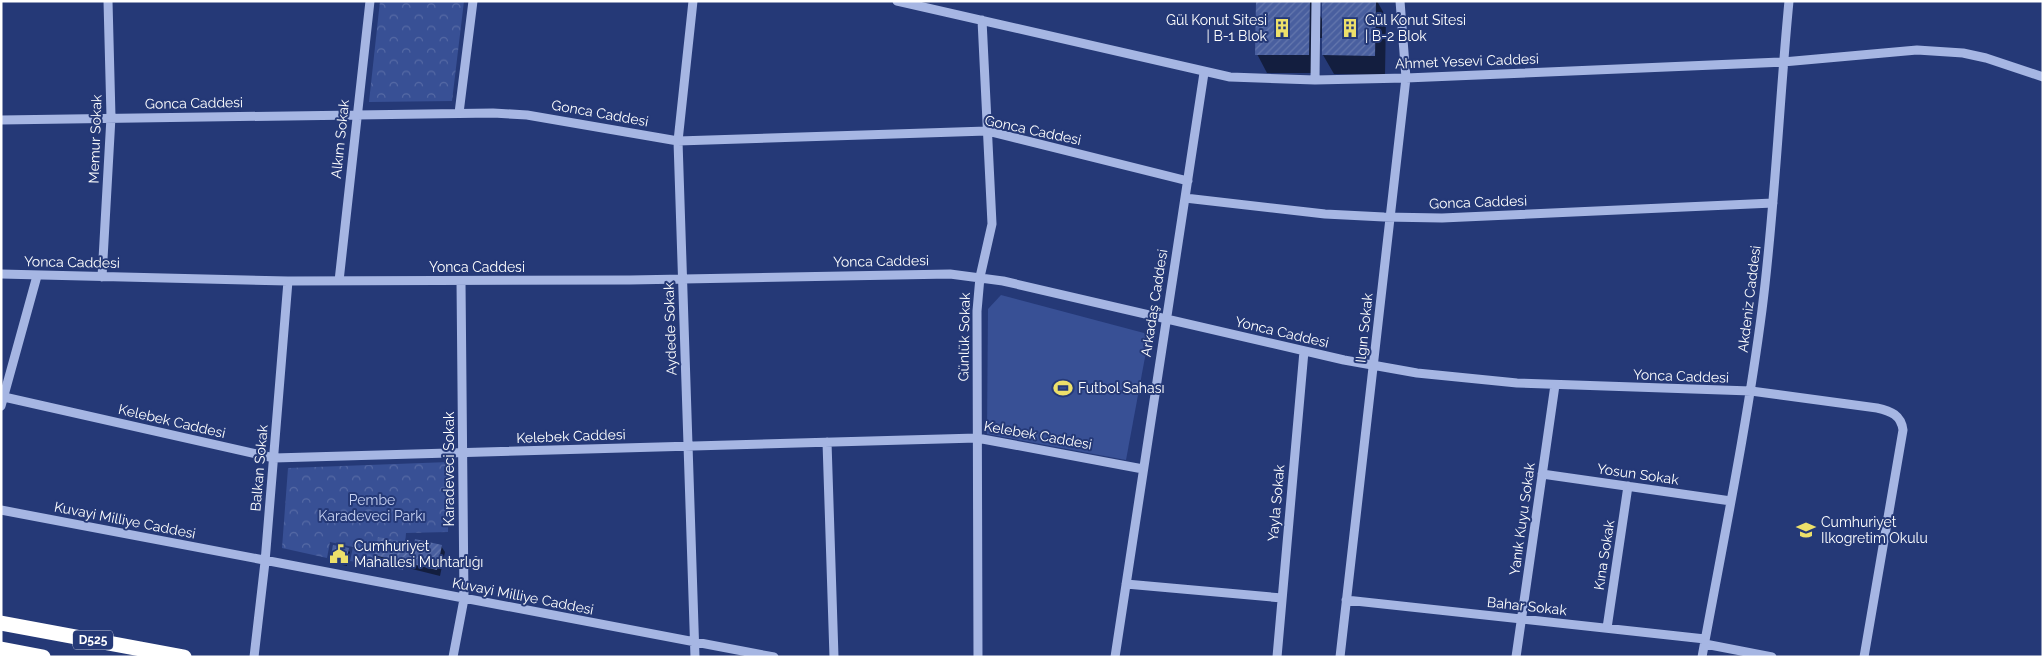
<svg xmlns="http://www.w3.org/2000/svg" width="2044" height="658" viewBox="0 0 2044 658" font-family="Raleway,sans-serif">
	<style>
		.park { fill: url(#park-crowns) }
		.garden { fill: #385095 }
		.shadow { fill: #0007 }
		.building { fill: url(#building-hatch) }
		.lines { fill: none; stroke-linecap: round; stroke-linejoin: round }
		.minor { stroke: #a6b6e3; stroke-width: 9 }
		.highway { stroke: #fff; stroke-width: 15 }
		.labels { text-anchor: middle; stroke-width: 4; stroke-linejoin: round; paint-order: stroke }
		.shield { fill: #253977; stroke: #bec4d6; stroke-width: 1 }
		.shield-label { font-size: 12px; font-weight: bold; fill: #fff }
		.poi-label { font-size: 14px; fill: #fff; stroke: #253977; text-anchor: start }
		.street-label { font-size: 14px; fill: #fff; stroke: #253977 }
		.park-label { font-size: 14px; fill: #c8d3f3; stroke: #253977 }
	</style>
	<defs>
		<pattern id="park-crowns" width="20" height="18" patternUnits="userSpaceOnUse" patternTransform="scale(1.25)"><rect width="20" height="18" fill="#385095"/><path d="M2 6a3 3 0 1 1 6 0M12 15a3 3 0 1 1 6 0" fill="none" stroke="#566aa5"/></pattern>
		<pattern id="building-hatch" width="6" height="6" patternUnits="userSpaceOnUse" patternTransform="scale(1.25)"><rect width="6" height="6" fill="#495f9f"/><path d="M-1 1l2-2M0 6l6-6M5 7l2-2" fill="none" stroke="#6477ad"/></pattern>
	</defs>
	<rect width="100%" height="100%" fill="#253977"/>
	<path class="park" d="M 380,1 L 464,1 L 452,101 L 369,102 Z
		M 449,462 L 448,532 L 406,533 L 403,570 L 350,561 L 353,547 L 330,542 L 327,558 L 282,548 L 288,468 Z"/>
	<path class="garden" d="M 1001,295 L 1144,333 L 1148,341 L 1126,460 L 987,434 L 988,309 Z"/>
	<path class="shadow" d="M 1258,1 L 1312,1 L 1322,19 L 1322,1 L 1377,1 L 1386,17 L 1385,75 L 1334,74 L 1323,55 L 1323,38 L 1320,38 L 1319,73 L 1267,73 L 1257,54 Z
		M 415,546 L 441,546 L 445,552 L 440,576 L 380,561 L 376,555 Z
		M 348,550 L 350,552 L 347,566 L 333,563 L 331,560 Z"/>
	<path class="building" d="M 1256,1 L 1310,1 L 1309,55 L 1255,55 Z
		M 1322,1 L 1376,1 L 1375,56 L 1322,55 Z
		M 378,537 L 414,544 L 415,539 L 442,545 L 437,570 L 374,555 Z
		M 333,545 L 349,548 L 346,563 L 330,560 Z"/>
	<g class="lines">
		<path class="minor" d="M 693,1 L 678,141 L 695,657
			M 897,1 L 1230,77 L 1315,80 L 1406,78 L 1783,62 L 1917,50 L 1963,53 L 1986,58 L 2043,77
			M 1315,80 L 1316,1
			M 459,113 L 473,1
			M 1,120 L 493,113 L 527,115 L 678,141 L 987,131 L 1188,181
			M 1185,198 L 1325,214 L 1384,217 L 1442,218 L 1773,203
			M 1,274 L 288,281 L 630,280 L 950,274 L 1003,281 L 1344,360 L 1417,373 L 1517,383 L 1751,391 L 1877,408 C 1891,411 1901,415 1903,430 L 1864,657
			M 102,277 L 111,117 L 108,1
			M 339,281 L 370,1
			M 4,397 L 274,458 L 977,438 L 1143,469
			M 1,406 L 37,276
			M 827,442 L 834,657
			M 1542,474 L 1731,501
			M 1,510 L 774,657
			M 1126,584 L 1282,598
			M 1346,600 L 1705,639
			M 1607,628 L 1628,486
			M 1705,644 L 1772,657
			M 254,657 L 265,562 L 288,281
			M 453,657 L 464,599 L 461,281
			M 978,657 L 977,311 L 980,277 L 992,224 L 982,20
			M 1115,657 L 1204,73
			M 1277,657 L 1304,351
			M 1340,657 L 1406,78 L 1400,1
			M 1516,657 L 1555,385
			M 1702,657 C 1723,542 1747,426 1762,310 C 1775,208 1779,104 1789,1"/>
		<path class="highway" d="M 1,623 L 184,657
			M 1,649 L 43,657"/>
	</g>
	<defs>
		<g id="building-bare" transform="scale(1.5)"><path d="M-4-6H4V6H1V3H-1V6H-4ZM-2.5-4.3h1.7v1.8h-1.7ZM.8-4.3h1.7v1.8H.8ZM-2.5-1h1.7V.8h-1.7ZM.8-1h1.7V.8H.8Z" fill="#ede06a" stroke="#253977" stroke-width="2.5" paint-order="stroke"/></g>
		<g id="stadium-bare" transform="scale(1.5)"><path d="M0-5a6.5 5 0 1 0 0 10a6.5 5 0 1 0 0-10ZM-3.5-1.8h7v3.6h-7Z" fill="#ede06a" stroke="#253977" stroke-width="2.5" paint-order="stroke"/></g>
		<g id="school-bare" transform="scale(1.5)"><path d="M0-5L7-2L0 1L-7-2ZM-4 1L0 2.5L4 1V4Q0 6-4 4Z" fill="#ede06a" stroke="#253977" stroke-width="2.5" paint-order="stroke"/></g>
		<g id="civic-bare" transform="scale(1.5)"><path d="M-.6-6.5H3V-4.5H.6V-3L4-1V1h2V6H-6V1h2V-1L-.6-3ZM-1.2 2.5V6h2.4V2.5Z" fill="#ede06a" stroke="#253977" stroke-width="2.5" paint-order="stroke"/></g>
	</defs>
	<g fill-rule="evenodd">
		<use href="#building-bare" x="1282" y="28"/>
		<use href="#building-bare" x="1350" y="28"/>
		<use href="#stadium-bare" x="1063" y="388"/>
		<use href="#school-bare" x="1806" y="530"/>
		<use href="#civic-bare" x="339" y="554"/>
	</g>
	<g class="labels">
		<rect class="shield" x="73" y="630.5" width="40" height="19" rx="4"/>
		<g class="shield-label">
			<text x="93" y="644">D525</text>
		</g>
		<g class="poi-label">
			<text x="1267" y="25" text-anchor="end">Gül Konut Sitesi<tspan x="1267" dy="16">| B-1 Blok</tspan></text>
			<text x="1365" y="25">Gül Konut Sitesi<tspan x="1365" dy="16">| B-2 Blok</tspan></text>
			<text x="1078" y="393">Futbol Sahası</text>
			<text x="1821" y="527">Cumhuriyet<tspan x="1821" dy="16">Ilkogretim Okulu</tspan></text>
			<text x="354" y="551">Cumhuriyet<tspan x="354" dy="16">Mahallesi Muhtarlığı</tspan></text>
		</g>
		<g class="street-label">
			<text transform="translate(1467 61) rotate(-2)" y="5">Ahmet Yesevi Caddesi</text>
			<text transform="translate(194 103) rotate(-1)" y="5">Gonca Caddesi</text>
			<text transform="translate(600 113) rotate(10)" y="5">Gonca Caddesi</text>
			<text transform="translate(1033 130) rotate(12)" y="5">Gonca Caddesi</text>
			<text transform="translate(95 139) rotate(-88)" y="5">Memur Sokak</text>
			<text transform="translate(340 139) rotate(-84)" y="5">Alkım Sokak</text>
			<text transform="translate(1478 202) rotate(-2)" y="5">Gonca Caddesi</text>
			<text transform="translate(881 261) rotate(-1)" y="5">Yonca Caddesi</text>
			<text transform="translate(72 262) rotate(1)" y="5">Yonca Caddesi</text>
			<text x="477" y="272">Yonca Caddesi</text>
			<text transform="translate(1749 299) rotate(-83)" y="5">Akdeniz Caddesi</text>
			<text transform="translate(1154 303) rotate(-81)" y="5">Arkadaş Caddesi</text>
			<text transform="translate(1364 328) rotate(-84)" y="5">Ilgın Sokak</text>
			<text transform="translate(670 329) rotate(-92)" y="5">Aydede Sokak</text>
			<text transform="translate(1282 332) rotate(13)" y="5">Yonca Caddesi</text>
			<text transform="translate(964 337) rotate(-89)" y="5">Günlük Sokak</text>
			<text transform="translate(1681 376) rotate(2)" y="5">Yonca Caddesi</text>
			<text transform="translate(172 421) rotate(13)" y="5">Kelebek Caddesi</text>
			<text transform="translate(1038 435) rotate(10)" y="5">Kelebek Caddesi</text>
			<text transform="translate(571 436) rotate(-2)" y="5">Kelebek Caddesi</text>
			<text transform="translate(259 468) rotate(-85)" y="5">Balkan Sokak</text>
			<text transform="translate(449 469) rotate(-90)" y="5">Karadeveci Sokak</text>
			<text transform="translate(1638 474) rotate(8)" y="5">Yosun Sokak</text>
			<text transform="translate(1276 503) rotate(-85)" y="5">Yayla Sokak</text>
			<text transform="translate(1522 519) rotate(-82)" y="5">Yanık Kuyu Sokak</text>
			<text transform="translate(125 520) rotate(11)" y="5">Kuvayi Milliye Caddesi</text>
			<text transform="translate(1604 555) rotate(-81)" y="5">Kına Sokak</text>
			<text transform="translate(523 596) rotate(11)" y="5">Kuvayi Milliye Caddesi</text>
			<text transform="translate(1527 606) rotate(6)" y="5">Bahar Sokak</text>
		</g>
		<g class="park-label">
			<text x="372" y="505">Pembe<tspan x="372" dy="16">Karadeveci Parkı</tspan></text>
		</g>
	</g>
	<rect width="2044" height="658" fill="none" stroke="#ffffff" stroke-width="5"/>
</svg>
